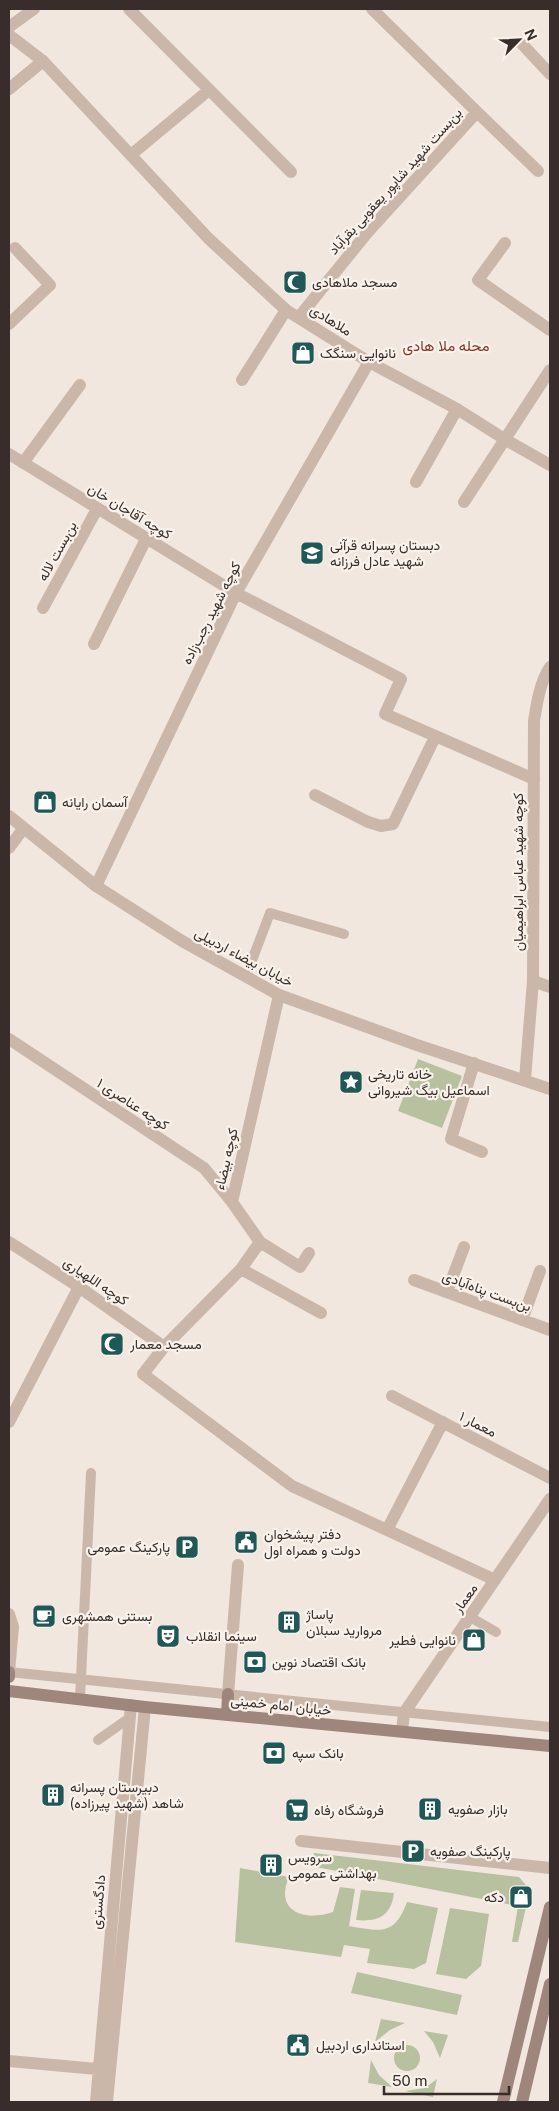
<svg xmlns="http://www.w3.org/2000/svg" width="559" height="2111" viewBox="0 0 559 2111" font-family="'Public Sans',Vazirmatn,sans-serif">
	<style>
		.green { fill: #b7c19f }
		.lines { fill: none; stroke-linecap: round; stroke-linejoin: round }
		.service { stroke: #cab7aa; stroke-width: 10 }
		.minor { stroke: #cab7aa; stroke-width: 12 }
		.tertiary { stroke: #cab7aa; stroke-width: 12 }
		.secondary { stroke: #9e867c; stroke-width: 12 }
		.labels { text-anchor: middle; stroke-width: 4.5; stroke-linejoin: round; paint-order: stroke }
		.street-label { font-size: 14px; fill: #382d2a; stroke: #f9f2eb }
		.poi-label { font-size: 14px; fill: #382d2a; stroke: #f9f2eb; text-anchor: start }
		.neighbourhood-label { font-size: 15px; fill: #843625; stroke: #f9f2eb }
	</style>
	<rect width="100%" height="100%" fill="#f2e7de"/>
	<path class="green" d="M 418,1059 L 462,1076 L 442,1128 L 398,1111 Z
		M 314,1853 L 519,1877 L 530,1890 L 518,1942 L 512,1942 L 518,1906 L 311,1866 Z
		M 240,1868 L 289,1877 C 274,1911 304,1922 333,1912 L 340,1887 L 355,1889 L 349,1926 C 380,1931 394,1937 407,1902 L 438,1908 L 426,1963 L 414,1969 L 367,1963 L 370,1949 L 344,1945 L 341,1957 L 235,1942 Z
		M 361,1890 L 394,1893 C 391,1917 377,1922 356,1920 Z
		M 450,1908 L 489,1914 L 481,1966 L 466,1979 L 436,1974 Z
		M 357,1972 L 462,1995 L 457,2015 L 351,1993 Z
		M 381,2019 L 405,2023 L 390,2030 L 375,2042 Z
		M 424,2031 L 448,2035 L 440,2058 L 433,2042 Z
		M394 2058a13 13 0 1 1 26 0a13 13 0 1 1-26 0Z
		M 371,2060 L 379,2075 L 392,2087 L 368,2083 Z
		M 437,2079 L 433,2097 L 405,2091 L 425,2088 Z"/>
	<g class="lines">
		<path class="service" d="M 246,976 L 270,913 L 344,934
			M 470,1617 L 496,1632
			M 9,1672 L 550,1727
			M 80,1698 L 91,1473
			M 98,1740 L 128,1719"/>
		<path class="minor" d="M 129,9 L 291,172
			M 9,27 L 34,9
			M 522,44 L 550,74
			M 9,89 L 43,61
			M 477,112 L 538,171
			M 132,154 L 209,90
			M 505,243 L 478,280 L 550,330
			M 299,317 L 367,233 L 477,112 L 372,9
			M 9,324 L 50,285 L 15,248
			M 242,380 L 286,310
			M 9,454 L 236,593 L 401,679 L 385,714 L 534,779
			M 23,463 L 80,385
			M 416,482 L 457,409
			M 464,502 L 550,370
			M 43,608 L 97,509
			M 94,644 L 146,539
			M 315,795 L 368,822 L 381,826 L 393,824 L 435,737
			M 96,886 L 236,593 L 369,362
			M 533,981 L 550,987
			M 279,995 L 232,1202 L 260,1242 L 241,1269 L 164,1347 L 143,1374 L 292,1486 L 495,1580
			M 9,1039 L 204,1168 L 232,1202
			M 474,1063 L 451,1139 L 482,1152
			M 9,1242 L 79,1287 L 164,1347
			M 260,1242 L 300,1267 L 309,1253
			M 241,1269 L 321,1313
			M 414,1280 L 550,1330
			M 447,1292 L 464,1247
			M 522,1320 L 540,1271
			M 392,1396 L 550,1478
			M 9,1422 L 79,1287
			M 387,1530 L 443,1422
			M 9,1614 L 13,1627 L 9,1672
			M 228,1694 L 238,1565
			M 402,1731 L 404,1713 L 550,1499
			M 301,1841 L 550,1868
			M 9,2061 L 108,2070
			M 96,2102 L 131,1705
			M 107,2102 L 145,1707"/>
		<path class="tertiary" d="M 9,35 L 43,61 L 208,238 L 286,310 L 369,362 L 457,409 L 506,440 L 550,465
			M 9,816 L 96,886 L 182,941 L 279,995 L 414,1044 L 550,1089
			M 9,848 L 23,829
			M 525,1079 L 533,981 L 534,721 C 537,702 540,682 550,667"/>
		<path class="secondary" d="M 9,1677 L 9,1672
			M 9,1691 L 145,1707 L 550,1746
			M 227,1715 L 228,1694
			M 503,2102 L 550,1907
			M 522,2102 L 550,1984"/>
	</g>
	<defs>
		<g id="mosque-square" transform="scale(1.25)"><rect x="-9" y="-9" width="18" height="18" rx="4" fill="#205858" stroke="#f9f2eb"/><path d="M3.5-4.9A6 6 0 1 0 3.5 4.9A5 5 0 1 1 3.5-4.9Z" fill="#fff"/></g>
		<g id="shop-square" transform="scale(1.25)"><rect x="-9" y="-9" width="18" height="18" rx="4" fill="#205858" stroke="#f9f2eb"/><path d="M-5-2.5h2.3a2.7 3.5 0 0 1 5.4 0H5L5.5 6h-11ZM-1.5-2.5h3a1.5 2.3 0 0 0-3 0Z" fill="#fff"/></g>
		<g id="school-square" transform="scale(1.25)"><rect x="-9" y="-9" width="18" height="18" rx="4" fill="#205858" stroke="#f9f2eb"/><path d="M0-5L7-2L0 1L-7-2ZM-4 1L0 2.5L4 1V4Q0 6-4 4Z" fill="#fff"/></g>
		<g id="sight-square" transform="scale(1.25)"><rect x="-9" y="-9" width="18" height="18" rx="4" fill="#205858" stroke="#f9f2eb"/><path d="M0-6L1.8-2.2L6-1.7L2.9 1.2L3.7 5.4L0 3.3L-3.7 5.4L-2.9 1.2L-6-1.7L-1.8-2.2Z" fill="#fff"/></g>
		<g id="civic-square" transform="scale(1.25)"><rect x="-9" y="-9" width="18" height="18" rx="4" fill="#205858" stroke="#f9f2eb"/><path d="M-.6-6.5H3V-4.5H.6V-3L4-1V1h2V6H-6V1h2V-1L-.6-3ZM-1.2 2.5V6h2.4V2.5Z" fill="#fff"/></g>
		<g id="parking-square" transform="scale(1.25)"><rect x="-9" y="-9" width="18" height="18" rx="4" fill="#205858" stroke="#f9f2eb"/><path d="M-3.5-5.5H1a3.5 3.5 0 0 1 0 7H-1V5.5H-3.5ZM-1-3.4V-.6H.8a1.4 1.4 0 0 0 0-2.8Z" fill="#fff"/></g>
		<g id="cafe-square" transform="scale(1.25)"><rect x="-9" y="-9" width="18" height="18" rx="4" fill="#205858" stroke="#f9f2eb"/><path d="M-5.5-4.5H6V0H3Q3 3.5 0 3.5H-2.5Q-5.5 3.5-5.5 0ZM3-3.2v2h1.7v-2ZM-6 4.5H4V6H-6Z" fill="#fff"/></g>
		<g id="building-square" transform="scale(1.25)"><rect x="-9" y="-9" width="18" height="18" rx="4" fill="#205858" stroke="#f9f2eb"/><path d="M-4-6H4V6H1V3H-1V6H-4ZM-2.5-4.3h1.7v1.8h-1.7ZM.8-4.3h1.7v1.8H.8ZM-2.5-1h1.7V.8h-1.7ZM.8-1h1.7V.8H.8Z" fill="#fff"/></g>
		<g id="theatre-square" transform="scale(1.25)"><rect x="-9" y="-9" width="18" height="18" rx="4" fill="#205858" stroke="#f9f2eb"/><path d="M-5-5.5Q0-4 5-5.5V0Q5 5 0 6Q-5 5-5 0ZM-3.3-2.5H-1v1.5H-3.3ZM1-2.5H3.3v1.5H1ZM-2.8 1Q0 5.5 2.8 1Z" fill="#fff"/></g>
		<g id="bank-square" transform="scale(1.25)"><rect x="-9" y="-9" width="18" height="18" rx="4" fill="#205858" stroke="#f9f2eb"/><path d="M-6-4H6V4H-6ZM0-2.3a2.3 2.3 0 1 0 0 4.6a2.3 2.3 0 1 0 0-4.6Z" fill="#fff"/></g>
		<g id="supermarket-square" transform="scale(1.25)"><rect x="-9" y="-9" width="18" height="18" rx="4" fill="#205858" stroke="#f9f2eb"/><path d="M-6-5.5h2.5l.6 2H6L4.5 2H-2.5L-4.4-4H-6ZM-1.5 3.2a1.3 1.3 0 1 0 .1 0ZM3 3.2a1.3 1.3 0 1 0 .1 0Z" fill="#fff"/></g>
	</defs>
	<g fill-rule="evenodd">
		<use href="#mosque-square" x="295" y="282"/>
		<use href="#shop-square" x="303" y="353"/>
		<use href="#school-square" x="312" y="553"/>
		<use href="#shop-square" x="45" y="802"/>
		<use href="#sight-square" x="351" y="1082"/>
		<use href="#mosque-square" x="112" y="1344"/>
		<use href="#civic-square" x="246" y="1542"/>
		<use href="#parking-square" x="187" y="1547"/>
		<use href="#cafe-square" x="44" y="1616"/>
		<use href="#building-square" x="289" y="1622"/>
		<use href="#theatre-square" x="168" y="1636"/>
		<use href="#shop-square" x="474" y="1640"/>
		<use href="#bank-square" x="255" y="1662"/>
		<use href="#bank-square" x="274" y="1753"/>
		<use href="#building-square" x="53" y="1795"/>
		<use href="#building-square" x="430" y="1809"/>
		<use href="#supermarket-square" x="297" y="1810"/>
		<use href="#parking-square" x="413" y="1851"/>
		<use href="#building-square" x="271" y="1865"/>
		<use href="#shop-square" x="521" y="1897"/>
		<use href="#civic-square" x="298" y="2045"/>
	</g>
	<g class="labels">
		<g class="street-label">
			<text transform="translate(395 181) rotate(-48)" y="5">بن‌بست شهید شاپور یعقوبی بقرآباد</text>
			<text transform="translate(331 320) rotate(32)" y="5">ملاهادی</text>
			<text transform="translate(130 511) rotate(31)" y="5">کوچه آقاجان خان</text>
			<text transform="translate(57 551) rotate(-61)" y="5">بن‌بست لاله</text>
			<text transform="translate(211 613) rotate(-63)" y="5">کوچه شهید رجب‌زاده</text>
			<text transform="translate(518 872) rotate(-90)" y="5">کوچه شهید عباس ابراهیمیان</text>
			<text transform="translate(244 957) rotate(28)" y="5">خیابان بیضاء اردبیلی</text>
			<text transform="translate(133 1104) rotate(33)" y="5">کوچه عناصری ۱</text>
			<text transform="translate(226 1159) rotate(-77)" y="5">کوچه بیضاء</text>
			<text transform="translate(96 1281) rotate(34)" y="5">کوچه اللهیاری</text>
			<text transform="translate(487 1291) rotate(20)" y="5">بن‌بست پناه‌آبادی</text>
			<text transform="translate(478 1424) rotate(27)" y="5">معمار ۱</text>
			<text transform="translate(465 1598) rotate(-55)" y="5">معمار</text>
			<text transform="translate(281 1705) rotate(6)" y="5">خیابان امام خمینی</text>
			<text transform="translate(98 1902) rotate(-85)" y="5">دادگستری</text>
		</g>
		<g class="poi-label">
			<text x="312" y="287">مسجد ملاهادی</text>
			<text x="320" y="358">نانوایی سنگک</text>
			<text x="330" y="550">دبستان پسرانه قرآنی<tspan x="330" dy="16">شهید عادل فرزانه</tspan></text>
			<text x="62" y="807">آسمان رایانه</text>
			<text x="368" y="1079">خانه تاریخی<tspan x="368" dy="16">اسماعیل بیگ شیروانی</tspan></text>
			<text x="130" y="1349">مسجد معمار</text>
			<text x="264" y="1539">دفتر پیشخوان<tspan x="264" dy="16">دولت و همراه اول</tspan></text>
			<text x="170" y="1552" text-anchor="end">پارکینگ عمومی</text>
			<text x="306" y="1619">پاساژ<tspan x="306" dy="16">مروارید سبلان</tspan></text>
			<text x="62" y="1621">بستنی همشهری</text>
			<text x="186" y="1641">سینما انقلاب</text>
			<text x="456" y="1645" text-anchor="end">نانوایی فطیر</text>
			<text x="272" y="1667">بانک اقتصاد نوین</text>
			<text x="292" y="1758">بانک سپه</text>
			<text x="70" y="1792">دبیرستان پسرانه<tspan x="70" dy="16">شاهد (شهید پیرزاده)</tspan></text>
			<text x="448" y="1814">بازار صفویه</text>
			<text x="314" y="1815">فروشگاه رفاه</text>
			<text x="430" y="1856">پارکینگ صفویه</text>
			<text x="288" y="1862">سرویس<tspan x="288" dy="16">بهداشتی عمومی</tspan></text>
			<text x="504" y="1902" text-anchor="end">دکه</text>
			<text x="316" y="2050">استانداری اردبیل</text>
		</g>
		<g class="neighbourhood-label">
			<text x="446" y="351">محله ملا هادی</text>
		</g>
	</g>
	<rect width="559" height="2111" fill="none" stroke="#382d2a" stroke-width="20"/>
	<g transform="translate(519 40) rotate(66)" stroke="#f9f2eb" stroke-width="4" paint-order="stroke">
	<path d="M0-4L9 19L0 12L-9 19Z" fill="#382d2a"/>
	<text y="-8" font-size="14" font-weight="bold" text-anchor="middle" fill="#382d2a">N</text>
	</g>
	<path d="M384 2086v8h125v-8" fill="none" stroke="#382d2a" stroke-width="2.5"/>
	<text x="392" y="2086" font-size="15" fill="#382d2a" stroke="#f9f2eb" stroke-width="4" paint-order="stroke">50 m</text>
</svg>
